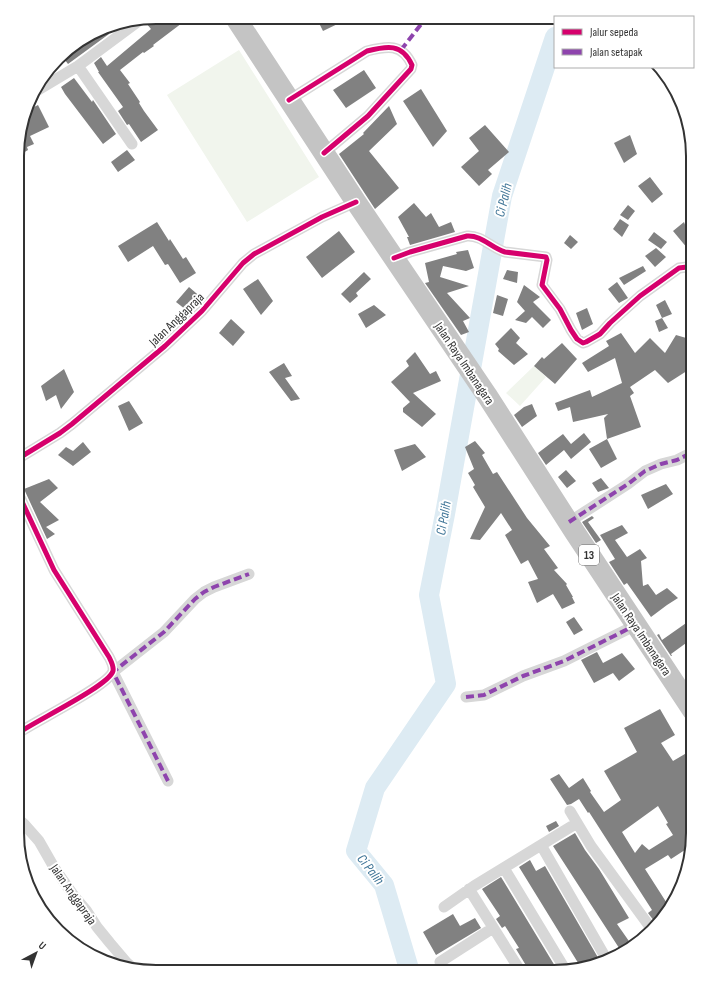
<svg xmlns="http://www.w3.org/2000/svg" width="710" height="989" viewBox="0 0 710 989" font-family="'Sofia Sans Condensed',sans-serif">
	<style>
		.green { fill: #f1f5ed }
		.lines { fill: none; stroke-linecap: round; stroke-linejoin: round }
		.river { stroke: #ddebf3; stroke-width: 20 }
		.building { fill: #818181; fill-rule: evenodd }
		.street { stroke: #d7d7d7; stroke-width: 11 }
		.highway { stroke: #c4c4c4; stroke-width: 21 }
		.quiet { stroke: #8e44ad; stroke-width: 4; stroke-dasharray: 8 4; stroke-linecap: butt }
		.cycleway-casing { stroke: #fff; stroke-width: 8 }
		.cycleway { stroke: #d6006c; stroke-width: 5 }
		.labels { text-anchor: middle; stroke-width: 4; stroke-linejoin: round; paint-order: stroke }
		.shield { fill: #fff; stroke: #707070; stroke-width: 1 }
		.shield-label { font-size: 12px; font-weight: bold; fill: #333 }
		.street-label { font-size: 13px; fill: #333; stroke: #fff }
		.water-label { font-size: 14px; font-style: italic; fill: #3f7597; stroke: #fff }
		.rim { fill: none; stroke: #333; stroke-width: 2 }
	</style>
	<rect width="100%" height="100%" fill="#fff"/>
	<path class="green" d="M 239,50 L 319,177 L 247,222 L 167,95 Z
		M 534,366 L 546,377 L 520,406 L 506,393 Z"/>
	<g class="lines">
		<path class="river" d="M 410,972 L 384,885 L 356,851 L 375,788 L 446,684 L 429,595 L 445,514 L 502,196 L 555,37"/>
	</g>
	<path class="building" d="M 156,17 L 190,17 L 153,45 L 154,46 L 144,53 L 143,52 L 120,70 L 130,83 L 128,84 L 140,102 L 139,103 L 144,111 L 158,130 L 141,142 L 129,124 L 127,125 L 118,111 L 123,107 L 98,72 L 99,72 L 94,63 L 101,57 L 107,66 L 151,29 L 146,23 L 147,19 Z
		M 316,17 L 325,18 L 350,18 L 323,31 Z
		M 105,28 L 109,34 L 68,64 L 61,55 L 65,51 Z
		M 364,70 L 376,88 L 346,108 L 333,90 Z
		M 74,78 L 92,102 L 93,100 L 116,134 L 103,144 L 65,94 L 61,87 Z
		M 421,89 L 447,131 L 433,147 L 403,101 Z
		M 38,105 L 49,127 L 30,136 L 34,144 L 27,147 L 28,150 L 18,156 L 18,138 L 28,110 Z
		M 389,106 L 397,124 L 369,151 L 399,188 L 375,209 L 339,154 L 364,134 L 363,133 Z
		M 485,125 L 509,152 L 488,170 L 492,174 L 479,186 L 461,167 L 479,151 L 469,138 Z
		M 630,135 L 637,154 L 624,163 L 614,143 Z
		M 127,150 L 135,160 L 118,172 L 111,162 Z
		M 650,177 L 663,194 L 652,203 L 638,186 Z
		M 414,203 L 426,217 L 431,213 L 439,227 L 451,222 L 455,232 L 410,245 L 407,237 L 409,237 L 398,217 Z
		M 628,205 L 635,211 L 628,220 L 620,215 Z
		M 620,219 L 629,225 L 622,237 L 613,229 Z
		M 157,222 L 169,241 L 170,239 L 183,259 L 186,257 L 196,273 L 180,283 L 168,264 L 165,265 L 153,246 L 128,262 L 118,246 Z
		M 684,222 L 693,246 L 693,255 L 673,231 Z
		M 339,231 L 355,252 L 322,278 L 306,257 Z
		M 654,232 L 667,242 L 661,249 L 648,240 Z
		M 570,235 L 578,242 L 571,249 L 564,243 Z
		M 656,248 L 666,257 L 655,267 L 645,256 Z
		M 468,250 L 474,268 L 466,271 L 443,266 L 440,277 L 469,286 L 447,293 L 470,318 L 463,321 L 469,332 L 461,335 L 425,283 L 429,282 L 425,263 L 457,254 L 456,252 Z
		M 643,266 L 646,271 L 624,285 L 619,278 Z
		M 507,270 L 518,272 L 517,283 L 503,279 Z
		M 364,272 L 371,279 L 356,293 L 358,296 L 350,303 L 341,294 Z
		M 258,279 L 273,301 L 261,315 L 243,289 Z
		M 617,282 L 628,298 L 619,303 L 608,289 Z
		M 524,285 L 540,297 L 533,302 L 551,320 L 543,328 L 532,317 L 526,323 L 515,320 L 525,311 L 517,302 Z
		M 189,287 L 203,299 L 190,313 L 176,302 Z
		M 497,295 L 508,299 L 503,316 L 493,313 Z
		M 665,300 L 672,314 L 662,318 L 656,305 Z
		M 374,305 L 386,315 L 366,328 L 358,314 Z
		M 587,308 L 593,324 L 582,330 L 576,313 Z
		M 662,318 L 668,328 L 659,332 L 655,321 Z
		M 231,319 L 245,332 L 233,346 L 219,333 Z
		M 511,328 L 520,338 L 516,343 L 528,354 L 514,365 L 498,351 L 499,349 L 495,344 Z
		M 621,333 L 635,353 L 650,338 L 665,353 L 676,335 L 693,340 L 693,367 L 668,383 L 655,370 L 630,387 L 634,393 L 630,396 L 641,427 L 607,439 L 604,418 L 608,414 L 573,422 L 570,407 L 558,411 L 555,403 L 590,390 L 592,397 L 622,383 L 615,358 L 588,372 L 582,363 L 609,346 L 606,341 Z
		M 562,343 L 577,359 L 555,384 L 534,366 L 542,357 L 544,359 Z
		M 415,352 L 430,374 L 436,371 L 441,381 L 413,393 L 436,414 L 422,427 L 403,412 L 403,408 L 410,402 L 391,382 L 409,366 L 406,361 Z
		M 284,363 L 292,376 L 285,378 L 300,399 L 291,401 L 269,372 Z
		M 64,369 L 74,392 L 61,409 L 56,395 L 46,401 L 41,386 Z
		M 129,401 L 143,423 L 129,431 L 118,406 Z
		M 532,404 L 537,416 L 522,427 L 514,415 L 524,407 Z
		M 584,433 L 591,442 L 571,459 L 564,450 L 546,465 L 538,453 L 563,434 L 571,444 Z
		M 607,439 L 617,459 L 601,468 L 589,449 Z
		M 475,441 L 485,453 L 482,455 L 493,474 L 497,472 L 527,518 L 550,546 L 544,549 L 558,568 L 554,570 L 567,584 L 566,585 L 573,597 L 572,597 L 575,603 L 562,609 L 553,594 L 537,603 L 528,582 L 538,579 L 528,560 L 521,564 L 505,535 L 512,530 L 501,513 L 480,540 L 470,539 L 485,507 L 473,487 L 475,485 L 468,473 L 474,469 L 465,447 Z
		M 83,442 L 91,452 L 73,466 L 58,455 L 66,447 L 73,451 Z
		M 415,444 L 426,457 L 402,471 L 394,450 Z
		M 566,470 L 576,481 L 567,488 L 558,477 Z
		M 601,478 L 609,488 L 598,492 L 592,483 Z
		M 49,479 L 58,488 L 40,502 L 59,520 L 46,527 L 55,534 L 47,539 L 24,489 Z
		M 666,484 L 673,494 L 648,509 L 641,495 Z
		M 592,516 L 594,518 L 588,522 L 601,540 L 596,543 L 582,522 Z
		M 622,525 L 628,533 L 615,540 L 627,557 L 640,549 L 647,558 L 641,561 L 643,586 L 648,584 L 656,595 L 667,588 L 678,598 L 667,605 L 651,617 L 627,583 L 624,585 L 609,562 L 615,559 L 600,535 Z
		M 574,617 L 583,630 L 574,635 L 566,622 Z
		M 689,621 L 693,627 L 693,638 L 671,654 L 672,656 L 671,656 L 657,635 L 659,634 L 662,640 Z
		M 597,652 L 603,663 L 622,653 L 635,669 L 619,681 L 613,673 L 594,683 L 581,660 Z
		M 660,709 L 675,735 L 661,743 L 673,761 L 690,751 L 693,756 L 693,842 L 691,846 L 671,859 L 668,855 L 645,869 L 670,908 L 669,910 L 664,915 L 654,921 L 648,913 L 652,910 L 589,812 L 588,813 L 579,799 L 571,804 L 567,805 L 550,779 L 559,774 L 569,788 L 583,778 L 591,791 L 590,792 L 604,812 L 621,800 L 604,771 L 637,752 L 624,728 ZM 658,806 L 668,823 L 666,824 L 673,835 L 649,850 L 642,844 L 635,853 L 622,832 Z
		M 556,821 L 559,826 L 549,832 L 546,826 Z
		M 575,833 L 585,850 L 599,869 L 629,918 L 617,924 L 631,944 L 621,951 L 553,846 Z
		M 530,860 L 536,871 L 545,866 L 600,961 L 580,966 L 519,867 Z
		M 501,877 L 558,971 L 554,972 L 530,972 L 516,949 L 519,948 L 505,926 L 502,928 L 496,919 L 500,916 L 482,889 Z
		M 453,914 L 460,926 L 475,918 L 481,928 L 436,955 L 423,932 Z"/>
	<g class="lines">
		<path class="street" d="M 78,66 L 132,144
			M 33,93 L 78,66 L 140,20
			M 289,100 L 367,51 C 387,46 402,43 412,65 L 411,69 L 368,116 L 324,153
			M 394,258 L 410,252 L 467,236 C 482,235 491,248 505,252 L 546,257 L 547,260 L 542,285 L 560,309 L 571,330 L 577,339 L 583,343 L 586,342 L 600,334 L 610,323 L 640,296 L 679,268 L 687,267 L 693,268
			M 18,462 L 19,458 L 60,433 L 72,424 L 165,346 L 202,311 L 243,263 L 254,254 L 322,217 L 356,202
			M 569,522 L 628,484 L 645,471 L 661,464 L 677,460 L 693,452
			M 466,697 L 484,695 L 523,676 L 564,661 L 636,625
			M 17,734 C 33,722 109,686 113,671 C 114,666 111,661 109,657 L 54,570 L 18,493
			M 168,781 L 113,672 L 164,632 L 195,599 L 204,592 L 214,587 L 249,574
			M 570,811 L 591,846 L 650,927
			M 17,818 L 24,824 L 39,841 L 55,869 L 74,896 L 86,910 L 97,927 L 110,943 L 127,963 L 134,969
			M 541,845 L 607,960
			M 504,868 L 565,969
			M 469,889 L 521,972
			M 444,907 L 474,886 L 577,823
			M 440,962 L 493,928"/>
		<path class="highway" d="M 235,17 L 356,202 L 488,397 L 574,531 L 693,711"/>
		<path class="quiet" d="M 401,50 L 426,18
			M 569,522 L 628,484 L 645,471 L 661,464 L 677,460 L 693,452
			M 466,697 L 484,695 L 523,676 L 564,661 L 636,625
			M 168,781 L 113,672 L 164,632 L 195,599 L 204,592 L 214,587 L 249,574"/>
		<g class="cycleway-casing">
			<path id="cycleway" d="M 289,100 L 367,51 C 387,46 402,43 412,65 L 411,69 L 368,116 L 324,153
				M 394,258 L 410,252 L 467,236 C 482,235 491,248 505,252 L 546,257 L 547,260 L 542,285 L 560,309 L 571,330 L 577,339 L 583,343 L 586,342 L 600,334 L 610,323 L 640,296 L 679,268 L 687,267 L 693,268
				M 18,462 L 19,458 L 60,433 L 72,424 L 165,346 L 202,311 L 243,263 L 254,254 L 322,217 L 356,202
				M 17,734 C 33,722 109,686 113,671 C 114,666 111,661 109,657 L 54,570 L 18,493"/>
		</g>
		<use href="#cycleway" class="cycleway"/>
	</g>
	<g class="labels">
		<rect class="shield" x="579" y="545" width="20" height="20" rx="3"/>
		<g class="shield-label">
			<text x="589" y="559">13</text>
		</g>
		<g class="street-label">
			<text transform="translate(176 319) rotate(-44)" y="5">Jalan Anggapraja</text>
			<text transform="translate(465 363) rotate(56)" y="5">Jalan Raya Imbanagara</text>
			<text transform="translate(642 634) rotate(56)" y="5">Jalan Raya Imbanagara</text>
			<text transform="translate(74 894) rotate(55)" y="5">Jalan Anggapraja</text>
		</g>
		<g class="water-label">
			<text transform="translate(503 200) rotate(-76)" y="5">Ci Palih</text>
			<text transform="translate(443 518) rotate(-80)" y="5">Ci Palih</text>
			<text transform="translate(371 869) rotate(52)" y="5">Ci Palih</text>
		</g>
	</g>
	<path d="M0 0H710V989H0ZM156 24H554A132 132 0 0 1 686 156V833A132 132 0 0 1 554 965H156A132 132 0 0 1 24 833V156A132 132 0 0 1 156 24Z" fill="#fff" fill-rule="evenodd"/>
	<path class="rim" d="M156 24H554A132 132 0 0 1 686 156V833A132 132 0 0 1 554 965H156A132 132 0 0 1 24 833V156A132 132 0 0 1 156 24Z"/>
	<rect x="554" y="16" width="140" height="52" fill="#ffffff" stroke="#adadad"/>
	<rect x="562" y="29" width="20" height="6" fill="#d6006c" stroke="#adadad"/>
	<text x="590" y="36" font-size="12" fill="#333333">Jalur sepeda</text>
	<rect x="562" y="49" width="20" height="6" fill="#8e44ad" stroke="#adadad"/>
	<text x="590" y="56" font-size="12" fill="#333333">Jalan setapak</text>
	<g transform="translate(36 953) rotate(41)" stroke="#ffffff" stroke-width="3" paint-order="stroke">
	<path d="M0-3L7 15L0 10L-7 15Z" fill="#333333"/>
	<text y="-6" font-size="11" font-weight="bold" text-anchor="middle" fill="#333333">U</text>
	</g>
</svg>
